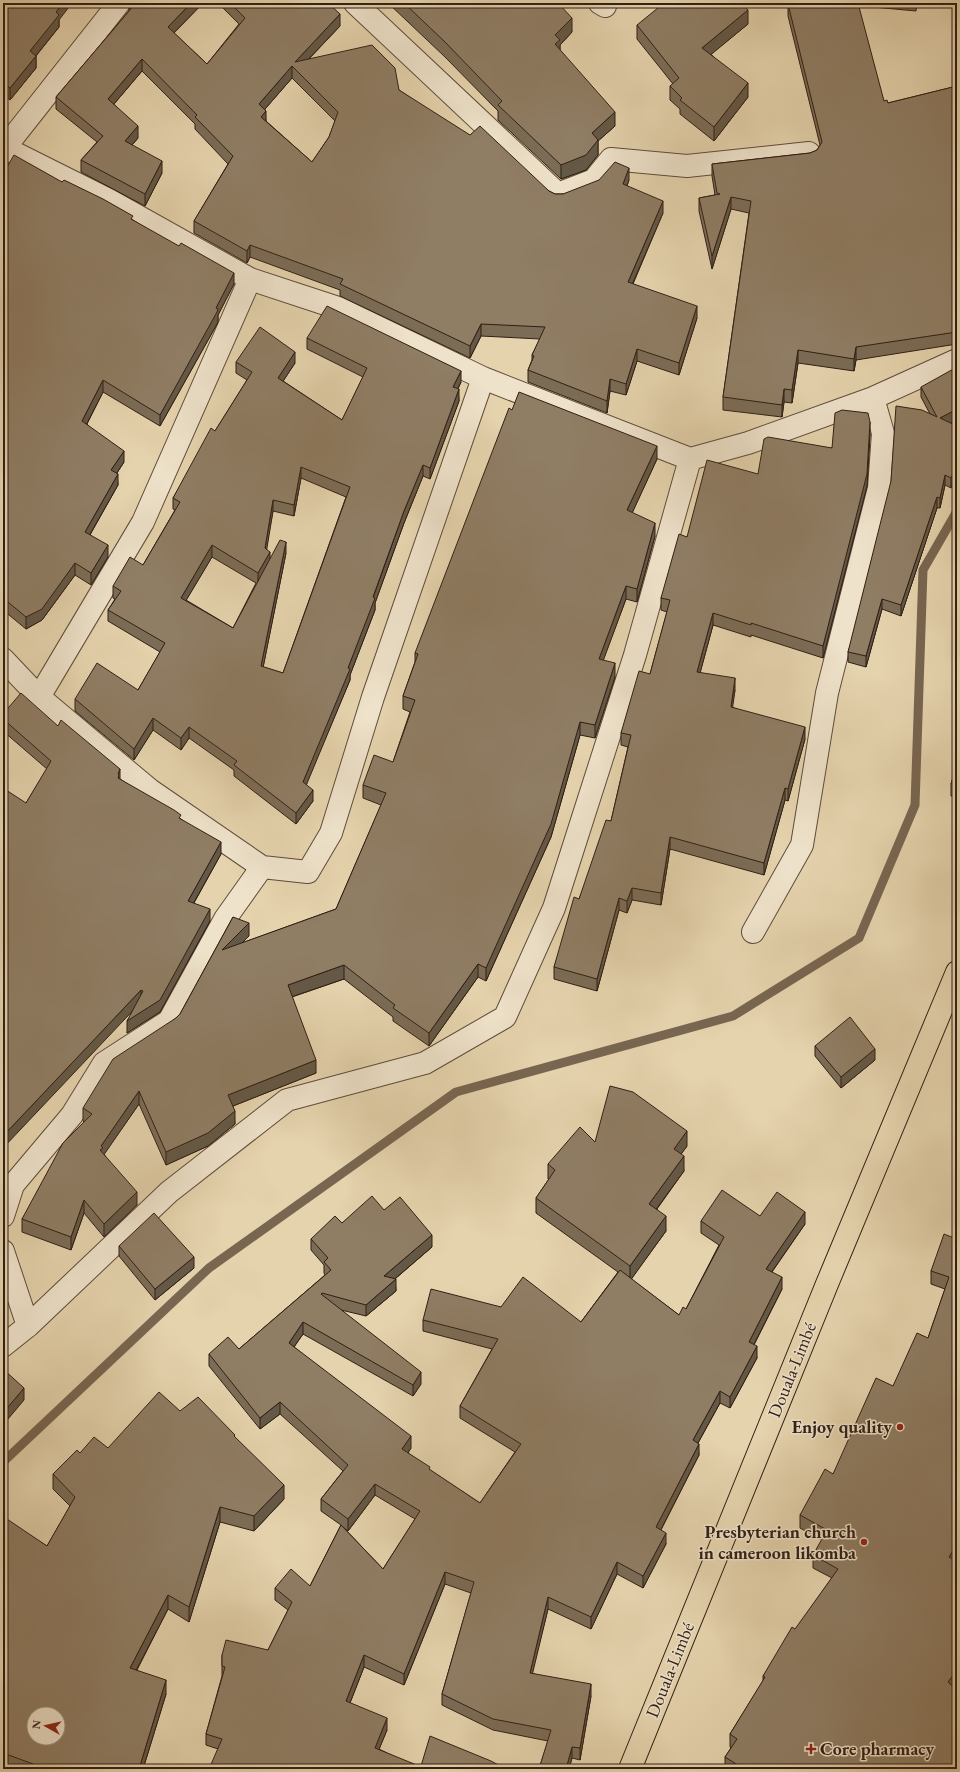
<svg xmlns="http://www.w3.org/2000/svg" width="960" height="1772" viewBox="0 0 960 1772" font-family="'EB Garamond',serif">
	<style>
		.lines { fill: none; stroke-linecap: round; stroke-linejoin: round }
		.stream { stroke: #786651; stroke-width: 9 }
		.street-casing { stroke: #5e4c3b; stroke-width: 24 }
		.highway-casing { stroke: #311f15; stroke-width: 24 }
		.street { stroke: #eee2ca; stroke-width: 22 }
		.highway { stroke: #e5d3ad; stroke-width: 22 }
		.wall { fill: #7b6c56; stroke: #311f15; fill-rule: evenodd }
		.shaded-wall { fill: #645846; stroke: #311f15 }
		.building { fill: #8f7d64; stroke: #311f15; fill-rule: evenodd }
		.poi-dot { fill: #8f2418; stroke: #eee2ca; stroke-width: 1.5 }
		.labels { text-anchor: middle; stroke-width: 3; stroke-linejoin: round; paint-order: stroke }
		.street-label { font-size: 18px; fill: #311f15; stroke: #eee2ca }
		.poi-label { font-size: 18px; font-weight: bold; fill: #311f15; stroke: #eee2ca; text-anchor: end }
	</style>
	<rect width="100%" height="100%" fill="#e5d3ad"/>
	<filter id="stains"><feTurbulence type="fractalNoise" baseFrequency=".005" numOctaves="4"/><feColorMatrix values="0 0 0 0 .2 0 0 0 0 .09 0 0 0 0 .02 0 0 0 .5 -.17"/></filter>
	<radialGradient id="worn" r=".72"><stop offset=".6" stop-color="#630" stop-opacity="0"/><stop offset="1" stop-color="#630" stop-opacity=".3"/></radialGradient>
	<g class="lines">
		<path class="stream" d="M 3,1462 L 209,1268 L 456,1092 L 733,1016 L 859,938 L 915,805 L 923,570 L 957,511"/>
		<g class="street-casing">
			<path id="street" d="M 355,3 L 558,194 L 594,180 L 611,159 L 687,166 L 809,153
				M 600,3 L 605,6 L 606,3
				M 3,147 L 109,200 L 250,279
				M 3,150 L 119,3
				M 3,659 L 39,697 L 143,522 L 250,279 L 338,308 L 483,378 L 690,459
				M 262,867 L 308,872 L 331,833 L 373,697 L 483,378
				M 753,932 L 802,845 L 827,693 L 879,488 L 883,433 L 873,398
				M 3,1216 L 13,1185 L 72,1115 L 104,1063 L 169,1021 L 225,919 L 262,867 L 150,790 L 39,697
				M 3,1251 L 28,1326
				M 3,1346 L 28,1326 L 169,1192 L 287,1100 L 425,1063 L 505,1017 L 554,908 L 635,655 L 690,459 L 748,443 L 873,398 L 957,360"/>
		</g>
		<g class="highway-casing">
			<path id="highway" d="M 630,1769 L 827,1284 L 957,972"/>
		</g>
		<use href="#street" class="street"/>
		<use href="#highway" class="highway"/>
	</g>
	<path class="wall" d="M 3,3 L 59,20 L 59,27 L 36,56 L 36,68 L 10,100 L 3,94 Z
		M 129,3 L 203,3 L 174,33 L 207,64 L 239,24 L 218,3 L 328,3 L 340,26 L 309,59 L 399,90 L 549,191 L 555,194 L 563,194 L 629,180 L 627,186 L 663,213 L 633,284 L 697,318 L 679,375 L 637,361 L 626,395 L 610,391 L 607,413 L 528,382 L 528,370 L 532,360 L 532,355 L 540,339 L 481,336 L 470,358 L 340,296 L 340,290 L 250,257 L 247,263 L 194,233 L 194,221 L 228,164 L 195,129 L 195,124 L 142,71 L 114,104 L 138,138 L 132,145 L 162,173 L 145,206 L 81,172 L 81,160 L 97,142 L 56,109 L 56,97 L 129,11 ZM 292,78 L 335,121 L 329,137 L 312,162 L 266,121 L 265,109 Z
		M 388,3 L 558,3 L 572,32 L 560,45 L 560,50 L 615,126 L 598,141 L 598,155 L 586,170 L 561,179 L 498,120 L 498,111 L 445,57 Z
		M 860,3 L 917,3 L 916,11 L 862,6 Z
		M 788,4 L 884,101 L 888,103 L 957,86 L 957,344 L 856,360 L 854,371 L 798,363 L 792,403 L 784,402 L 782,417 L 723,410 L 723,397 L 749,213 L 731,209 L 712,269 L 699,211 L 699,198 L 715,195 L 712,176 L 712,164 L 810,153 L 817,150 L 820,145 L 788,16 Z
		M 748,24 L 711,54 L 748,97 L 714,141 L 680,114 L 680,109 L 670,100 L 670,86 L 673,84 L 637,39 L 637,25 Z
		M 3,174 L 62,182 L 133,220 L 234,284 L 218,315 L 218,321 L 217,324 L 160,426 L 103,392 L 87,424 L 124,462 L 117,473 L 118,485 L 90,535 L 108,557 L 91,585 L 75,575 L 42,620 L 26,629 L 3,610 Z
		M 307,338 L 461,382 L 458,389 L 459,401 L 430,479 L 423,476 L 404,523 L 375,603 L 375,610 L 350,675 L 350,680 L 306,784 L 313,801 L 296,824 L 234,776 L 234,770 L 189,738 L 181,750 L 153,730 L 134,760 L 75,711 L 75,699 L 138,690 L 160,652 L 108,621 L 108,610 L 115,599 L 113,598 L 113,586 L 143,565 L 175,510 L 173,509 L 173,498 L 247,380 L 236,373 L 236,362 L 295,363 L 283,381 L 342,420 L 363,377 L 307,349 ZM 301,478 L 346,497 L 283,673 L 263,667 L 286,553 L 270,558 L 266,549 L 273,511 L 294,516 ZM 212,557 L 256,583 L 233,628 L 186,600 Z
		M 921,387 L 951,423 L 957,426 L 951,488 L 945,485 L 940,508 L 937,508 L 901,616 L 882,609 L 866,667 L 848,662 L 848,652 L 930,414 L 921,397 Z
		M 870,434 L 867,486 L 823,658 L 751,635 L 751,637 L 713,625 L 700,673 L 735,690 L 732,707 L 805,739 L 788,801 L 785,800 L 764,875 L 670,849 L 661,905 L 632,900 L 627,913 L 619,910 L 597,991 L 554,979 L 554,967 L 579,899 L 611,821 L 628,747 L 621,745 L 621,733 L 650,674 L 667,612 L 661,610 L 661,598 L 687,537 L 758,474 Z
		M 657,459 L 632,513 L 655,536 L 637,602 L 626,599 L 603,660 L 615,677 L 595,738 L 580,735 L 551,837 L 486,981 L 478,977 L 429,1046 L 393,1021 L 393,1017 L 344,979 L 292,997 L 316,1073 L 233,1106 L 235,1124 L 208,1146 L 166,1165 L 139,1104 L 104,1154 L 137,1205 L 104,1237 L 84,1213 L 71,1250 L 22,1232 L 22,1219 L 84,1122 L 83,1121 L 83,1108 L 180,1014 L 233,917 L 249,936 L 242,943 L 336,909 L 381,805 L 363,798 L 363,785 L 393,762 L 410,712 L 403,709 L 403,696 L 415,662 L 415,653 Z
		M 3,714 L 58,726 L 120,779 L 181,819 L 221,854 L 194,903 L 210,921 L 160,1012 L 127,1033 L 132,1011 L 26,803 L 47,769 L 3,731 Z
		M 957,755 L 957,798 L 951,796 L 951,784 L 953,778 L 953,766 Z
		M 815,1046 L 875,1060 L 841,1088 L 815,1056 Z
		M 595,1142 L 687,1146 L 681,1154 L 684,1171 L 657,1209 L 666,1231 L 631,1279 L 679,1315 L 686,1309 L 719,1245 L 701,1233 L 701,1221 L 760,1216 L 805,1224 L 772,1272 L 782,1289 L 754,1345 L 757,1358 L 730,1408 L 720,1403 L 698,1443 L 699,1455 L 661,1530 L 666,1544 L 643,1588 L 617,1574 L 591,1629 L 548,1609 L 532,1673 L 591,1696 L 580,1760 L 572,1758 L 569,1769 L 539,1769 L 548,1741 L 493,1730 L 442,1705 L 442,1694 L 471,1593 L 445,1584 L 404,1685 L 364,1667 L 350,1703 L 387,1730 L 379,1749 L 419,1769 L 218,1749 L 206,1745 L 206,1734 L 222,1676 L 222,1655 L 268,1650 L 288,1610 L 275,1600 L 275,1588 L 310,1586 L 341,1525 L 321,1511 L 321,1499 L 343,1471 L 280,1414 L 260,1429 L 209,1366 L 209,1354 L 239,1349 L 325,1275 L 324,1273 L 324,1265 L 311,1250 L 311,1239 L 342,1223 L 384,1210 L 432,1247 L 395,1279 L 396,1291 L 366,1316 L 341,1310 L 421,1384 L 413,1396 L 303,1334 L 294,1347 L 411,1448 L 408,1453 L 430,1470 L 480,1503 L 515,1452 L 460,1418 L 460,1406 L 492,1349 L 423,1331 L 423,1320 L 501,1307 L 581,1322 L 618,1272 L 536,1213 L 536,1198 L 549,1179 L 548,1179 L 548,1164 ZM 375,1495 L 415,1519 L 383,1569 L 343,1527 L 348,1531 Z
		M 954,1238 L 955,1560 L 957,1562 L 957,1682 L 953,1688 L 957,1769 L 725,1769 L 725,1757 L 731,1748 L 730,1747 L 730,1734 L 763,1681 L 763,1676 L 832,1578 L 813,1568 L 813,1555 L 822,1540 L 800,1528 L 800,1515 L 833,1474 L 893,1386 L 928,1338 L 945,1289 L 931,1284 L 931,1271 Z
		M 119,1246 L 194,1268 L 155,1300 L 119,1256 Z
		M 180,1411 L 235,1438 L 284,1499 L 254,1531 L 220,1522 L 189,1622 L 168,1609 L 137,1670 L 166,1694 L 143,1769 L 8,1769 L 3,1767 L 3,1519 L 47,1546 L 70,1506 L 53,1489 L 53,1474 L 80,1453 L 108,1448 Z
		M 421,1766 L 506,1769 L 421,1769 Z"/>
	<path class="shaded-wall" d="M 63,3 L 72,3 L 59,20 L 59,27 L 30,63 L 30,51 L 56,12 Z
		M 191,3 L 203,3 L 168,39 L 168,27 Z
		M 748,10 L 748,24 L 702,62 L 702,48 Z
		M 340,14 L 340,26 L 297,71 L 295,62 Z
		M 572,18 L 572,32 L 560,45 L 560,55 L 555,59 L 555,35 Z
		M 36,56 L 36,68 L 10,100 L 10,88 Z
		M 142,59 L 142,71 L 108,111 L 108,99 Z
		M 292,66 L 292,78 L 259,116 L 259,104 Z
		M 748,83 L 748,97 L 714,141 L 714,127 Z
		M 266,111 L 266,122 L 261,117 Z
		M 615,112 L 615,126 L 598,141 L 598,155 L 586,170 L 561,179 L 561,165 L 592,133 Z
		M 138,126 L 138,138 L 125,153 L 125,141 Z
		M 162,161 L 162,173 L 145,206 L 145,194 Z
		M 629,168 L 629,180 L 623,196 L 623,184 Z
		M 731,197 L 731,209 L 712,269 L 712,256 Z
		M 663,201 L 663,213 L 628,294 L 628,282 Z
		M 250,245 L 250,257 L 247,263 L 247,251 Z
		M 234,273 L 234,284 L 218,315 L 218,321 L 217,324 L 160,426 L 160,415 Z
		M 697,306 L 697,318 L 679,375 L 679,363 Z
		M 481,324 L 481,336 L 470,358 L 470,346 Z
		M 856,347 L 856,360 L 854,371 L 854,359 Z
		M 637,349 L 637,361 L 626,395 L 626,384 Z
		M 798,350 L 798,363 L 792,403 L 792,390 Z
		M 295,352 L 295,363 L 278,389 L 278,378 Z
		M 461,371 L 461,382 L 453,398 L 453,387 Z
		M 610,379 L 610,391 L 607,413 L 607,401 Z
		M 103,380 L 103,392 L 82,433 L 82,421 Z
		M 459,389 L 459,401 L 430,479 L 430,468 Z
		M 784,389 L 784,402 L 782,417 L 782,405 Z
		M 957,409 L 957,420 L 940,429 L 940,418 Z
		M 870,422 L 870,434 L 867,486 L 823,658 L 823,646 Z
		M 657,446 L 657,459 L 627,524 L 627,510 Z
		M 124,451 L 124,462 L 111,482 L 111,470 Z
		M 423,465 L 423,476 L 404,523 L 375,603 L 375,610 L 350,675 L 350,680 L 303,793 L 303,782 L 348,668 L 404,511 Z
		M 957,465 L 957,476 L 951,488 L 951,478 Z
		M 301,467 L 301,478 L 294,516 L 294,505 Z
		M 118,474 L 118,485 L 85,543 L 85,532 Z
		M 945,475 L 945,485 L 940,508 L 940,498 Z
		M 937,497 L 937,508 L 901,616 L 901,605 Z
		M 273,500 L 273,511 L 265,560 L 265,548 Z
		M 655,523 L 655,536 L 637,602 L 637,589 Z
		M 286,542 L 286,553 L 261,678 L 261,666 Z
		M 108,545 L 108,557 L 91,585 L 91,573 Z
		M 212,545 L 212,557 L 181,609 L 181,598 Z
		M 270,552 L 270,563 L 258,584 L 258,573 Z
		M 75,563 L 75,575 L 42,620 L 26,629 L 26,617 Z
		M 626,586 L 626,599 L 599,672 L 599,659 Z
		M 882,599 L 882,609 L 866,667 L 866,656 Z
		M 713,613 L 713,625 L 697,684 L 697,672 Z
		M 615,663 L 615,677 L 595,738 L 595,725 Z
		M 735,678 L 735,690 L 731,719 L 731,707 Z
		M 153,718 L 153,730 L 134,760 L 134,749 Z
		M 580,722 L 580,735 L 551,837 L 486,981 L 486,968 Z
		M 189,727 L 189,738 L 181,750 L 181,738 Z
		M 805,727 L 805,739 L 788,801 L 788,789 Z
		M 120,769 L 120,781 L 119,787 L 118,774 Z
		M 785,788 L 785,800 L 764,875 L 764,863 Z
		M 313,790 L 313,801 L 296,824 L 296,813 Z
		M 670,837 L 670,849 L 661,905 L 661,893 Z
		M 221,842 L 221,854 L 188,913 L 188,901 Z
		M 632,888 L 632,900 L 627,913 L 627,901 Z
		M 619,898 L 619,910 L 597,991 L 597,979 Z
		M 210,909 L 210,921 L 160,1012 L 127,1033 L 127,1021 Z
		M 249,923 L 249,936 L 222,963 L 222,950 Z
		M 478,964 L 478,977 L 429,1046 L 429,1033 Z
		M 344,965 L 344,979 L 288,998 L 288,985 Z
		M 141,990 L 141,1002 L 3,1148 L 3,1136 Z
		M 875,1049 L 875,1060 L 841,1088 L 841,1077 Z
		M 316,1060 L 316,1073 L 228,1108 L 228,1095 Z
		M 139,1091 L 139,1104 L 103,1156 L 100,1163 L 101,1146 Z
		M 235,1111 L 235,1124 L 208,1146 L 166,1165 L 166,1152 Z
		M 687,1131 L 687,1146 L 674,1164 L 674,1149 Z
		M 684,1156 L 684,1171 L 649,1219 L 649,1204 Z
		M 137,1192 L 137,1205 L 104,1237 L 104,1224 Z
		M 84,1200 L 84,1213 L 71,1250 L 71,1237 Z
		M 805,1212 L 805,1224 L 766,1280 L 766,1269 Z
		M 666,1216 L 666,1231 L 630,1281 L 630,1266 Z
		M 432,1235 L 432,1247 L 384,1288 L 384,1276 Z
		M 194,1257 L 194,1268 L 155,1300 L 155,1289 Z
		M 782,1277 L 782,1289 L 749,1354 L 749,1342 Z
		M 396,1279 L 396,1291 L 366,1316 L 366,1305 Z
		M 303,1322 L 303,1334 L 289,1354 L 289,1343 Z
		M 757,1346 L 757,1358 L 730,1408 L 730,1397 Z
		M 421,1372 L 421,1384 L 413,1396 L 413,1385 Z
		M 24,1388 L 24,1400 L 3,1425 L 3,1413 Z
		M 720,1391 L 720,1403 L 693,1452 L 693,1440 Z
		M 280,1402 L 280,1414 L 260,1429 L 260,1418 Z
		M 411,1436 L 411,1448 L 402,1461 L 402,1449 Z
		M 699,1444 L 699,1455 L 656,1539 L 656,1527 Z
		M 375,1484 L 375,1495 L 348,1531 L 348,1519 Z
		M 284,1485 L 284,1499 L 254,1531 L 254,1516 Z
		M 220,1507 L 220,1522 L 189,1622 L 189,1607 Z
		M 666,1533 L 666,1544 L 643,1588 L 643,1576 Z
		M 957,1544 L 957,1556 L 949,1570 L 949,1557 Z
		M 617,1562 L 617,1574 L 591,1629 L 591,1617 Z
		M 445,1572 L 445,1584 L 404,1685 L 404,1674 Z
		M 168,1595 L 168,1609 L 130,1682 L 130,1668 Z
		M 548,1597 L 548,1609 L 530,1684 L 530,1673 Z
		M 364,1655 L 364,1667 L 346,1713 L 346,1701 Z
		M 957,1670 L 957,1682 L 948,1695 L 948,1682 Z
		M 166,1680 L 166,1694 L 143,1769 L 139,1769 Z
		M 591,1684 L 591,1696 L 580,1760 L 580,1748 Z
		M 387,1718 L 387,1730 L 375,1759 L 375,1748 Z
		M 572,1747 L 572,1758 L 569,1769 L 566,1769 Z"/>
	<path class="building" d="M 3,3 L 63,3 L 56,12 L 59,15 L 30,51 L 36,56 L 10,88 L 3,83 Z
		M 134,3 L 191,3 L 168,27 L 207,64 L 245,18 L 230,3 L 328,3 L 340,14 L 295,62 L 372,45 L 395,68 L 399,90 L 470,135 L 480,126 L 549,191 L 555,194 L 563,194 L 599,180 L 615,162 L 629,168 L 623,184 L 663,201 L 628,282 L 697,306 L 679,363 L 637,349 L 626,384 L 610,379 L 607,401 L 528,370 L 534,356 L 532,355 L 545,327 L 481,324 L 470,346 L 340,284 L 343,279 L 250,245 L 247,251 L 194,221 L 233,156 L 195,117 L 197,115 L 142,59 L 108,99 L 138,126 L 125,141 L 162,161 L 145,194 L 81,160 L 103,136 L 56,97 L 135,4 ZM 292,66 L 338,112 L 329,137 L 312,162 L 261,117 L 266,111 L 259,104 Z
		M 404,3 L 558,3 L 572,18 L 555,35 L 560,40 L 555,44 L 615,112 L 592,133 L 598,140 L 586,155 L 561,165 L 498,105 L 502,101 L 445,42 Z
		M 664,3 L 742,3 L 748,10 L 702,48 L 748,83 L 714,127 L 680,100 L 682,98 L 670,86 L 679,78 L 637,25 Z
		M 792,3 L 858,3 L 884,101 L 887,100 L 888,103 L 957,86 L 957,332 L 856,347 L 854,359 L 798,350 L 792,390 L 784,389 L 782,405 L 723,397 L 751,201 L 731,197 L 712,256 L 699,198 L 720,194 L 717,193 L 712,164 L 810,153 L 817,150 L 822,142 L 788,4 Z
		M 14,155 L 62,182 L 64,180 L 103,199 L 133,216 L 131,219 L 179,246 L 181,243 L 234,273 L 216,308 L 218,309 L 217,312 L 160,415 L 103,380 L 82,421 L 124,451 L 111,470 L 118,474 L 85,532 L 108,545 L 91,573 L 75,563 L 42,609 L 26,617 L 3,598 L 3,174 Z
		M 327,306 L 461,371 L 453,387 L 459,389 L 430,468 L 423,465 L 404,511 L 373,597 L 375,598 L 348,668 L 350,669 L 303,782 L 313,790 L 296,813 L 234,765 L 237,761 L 189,727 L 181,738 L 153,718 L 134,749 L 75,699 L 97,663 L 138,690 L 165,643 L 108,610 L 121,591 L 113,586 L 130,557 L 143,565 L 180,502 L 173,498 L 211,428 L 215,431 L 252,372 L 236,362 L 260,327 L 295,352 L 278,378 L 342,420 L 367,368 L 307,338 ZM 301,467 L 350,487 L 283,673 L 261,666 L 286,542 L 280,540 L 233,628 L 181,598 L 212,545 L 258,573 L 270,552 L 265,548 L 273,500 L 294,505 Z
		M 957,367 L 957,409 L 940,418 L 957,426 L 957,465 L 951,478 L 945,475 L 940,498 L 937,497 L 901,605 L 882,599 L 866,656 L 848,652 L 891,481 L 896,406 L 922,410 L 937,417 L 921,387 Z
		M 519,392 L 657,446 L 627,510 L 655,523 L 637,589 L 626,586 L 599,659 L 615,663 L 595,725 L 580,722 L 551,824 L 486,968 L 478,964 L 429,1033 L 393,1008 L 395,1005 L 344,965 L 288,985 L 316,1060 L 228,1095 L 235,1111 L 208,1133 L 166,1152 L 139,1091 L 101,1146 L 103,1148 L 100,1150 L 137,1192 L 104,1224 L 84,1200 L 71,1237 L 22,1219 L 63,1143 L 92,1114 L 83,1108 L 113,1059 L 176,1018 L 180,1014 L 233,917 L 249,923 L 222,950 L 336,909 L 386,793 L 363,785 L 374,755 L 393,762 L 415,700 L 403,696 L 418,654 L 415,653 L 509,408 L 512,410 Z
		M 842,410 L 868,413 L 870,422 L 867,474 L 823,646 L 751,623 L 751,625 L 713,613 L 697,672 L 735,678 L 731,707 L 805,727 L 788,789 L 785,788 L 764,863 L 670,837 L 661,893 L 632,888 L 627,901 L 619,898 L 597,979 L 554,967 L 574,897 L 579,899 L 606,820 L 611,821 L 631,735 L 621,733 L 639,671 L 650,674 L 670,600 L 661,598 L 679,534 L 687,537 L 707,460 L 758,474 L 764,439 L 768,437 L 832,448 L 835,413 Z
		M 21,693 L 58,726 L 61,720 L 120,769 L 118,774 L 119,775 L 118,778 L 174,810 L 181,815 L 179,818 L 221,842 L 188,901 L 210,909 L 160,1000 L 127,1021 L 143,991 L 141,990 L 3,1136 L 3,788 L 26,803 L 51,761 L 3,719 L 3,714 Z
		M 957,755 L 957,786 L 951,784 L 956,766 L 953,766 Z
		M 850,1017 L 875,1049 L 841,1077 L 815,1046 Z
		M 610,1086 L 633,1092 L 687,1131 L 674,1149 L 684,1156 L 649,1204 L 666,1216 L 630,1266 L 536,1198 L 555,1170 L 548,1164 L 580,1127 L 595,1142 Z
		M 722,1190 L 760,1216 L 777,1192 L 805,1212 L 766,1269 L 782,1277 L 749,1342 L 757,1346 L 730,1397 L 720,1391 L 693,1440 L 699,1444 L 656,1527 L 666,1533 L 643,1576 L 617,1562 L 591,1617 L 548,1597 L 530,1673 L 591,1684 L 580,1748 L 572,1747 L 566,1769 L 539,1769 L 551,1730 L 493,1719 L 442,1694 L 474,1582 L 445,1572 L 404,1674 L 364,1655 L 346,1701 L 387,1718 L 375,1748 L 419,1766 L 418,1769 L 209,1769 L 222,1739 L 206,1734 L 225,1667 L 222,1666 L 222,1655 L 226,1640 L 268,1650 L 292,1602 L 275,1588 L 291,1569 L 310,1586 L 341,1525 L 383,1569 L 420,1511 L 375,1484 L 348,1519 L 321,1499 L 348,1465 L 280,1402 L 260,1418 L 209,1354 L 228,1337 L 239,1349 L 331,1270 L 324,1262 L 328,1258 L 311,1239 L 335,1216 L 342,1223 L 372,1196 L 384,1210 L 400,1197 L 432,1235 L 384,1276 L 396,1279 L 366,1305 L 322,1293 L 321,1294 L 421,1372 L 413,1385 L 303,1322 L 289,1343 L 411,1436 L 402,1449 L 430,1467 L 429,1469 L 480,1503 L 521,1444 L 460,1406 L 498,1339 L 423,1320 L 431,1289 L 501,1307 L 523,1277 L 581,1322 L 620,1270 L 679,1315 L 683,1307 L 686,1309 L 724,1237 L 701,1221 Z
		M 154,1213 L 194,1257 L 155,1289 L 119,1246 Z
		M 957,1230 L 957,1544 L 949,1557 L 957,1562 L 957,1670 L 948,1682 L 957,1691 L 957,1769 L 744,1769 L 725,1757 L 737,1739 L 730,1734 L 765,1677 L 763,1676 L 792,1627 L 795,1629 L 838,1569 L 813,1555 L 827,1530 L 800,1515 L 825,1469 L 833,1474 L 876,1378 L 893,1386 L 917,1333 L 928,1338 L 949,1277 L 931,1271 L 944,1234 L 954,1238 Z
		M 3,1369 L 24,1388 L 3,1413 Z
		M 159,1392 L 180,1411 L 198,1397 L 235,1435 L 234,1436 L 284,1485 L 254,1516 L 220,1507 L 189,1607 L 168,1595 L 130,1668 L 166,1680 L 139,1769 L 47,1769 L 3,1753 L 3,1519 L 4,1517 L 47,1546 L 75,1497 L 53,1474 L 77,1450 L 80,1453 L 94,1437 L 108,1448 ZM 34,1714 L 58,1714 L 58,1738 L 34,1738 Z
		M 430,1736 L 491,1761 L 506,1769 L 431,1769 L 421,1766 Z"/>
	<g class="poi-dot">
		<circle cx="900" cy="1427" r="4"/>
		<circle cx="864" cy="1542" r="4"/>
		<path d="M809 1743h4v4h4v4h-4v4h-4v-4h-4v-4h4z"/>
	</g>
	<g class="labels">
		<g class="street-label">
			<text transform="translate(792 1370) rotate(-68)" y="6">Douala-Limbé</text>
			<text transform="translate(670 1670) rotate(-68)" y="6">Douala-Limbé</text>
		</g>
		<g class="poi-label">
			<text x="892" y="1433">Enjoy quality</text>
			<text x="856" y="1538">Presbyterian church<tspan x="856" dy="21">in cameroon likomba</tspan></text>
			<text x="820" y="1755" text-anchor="start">Core pharmacy</text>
		</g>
	</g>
	<rect width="960" height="1772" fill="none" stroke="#e5d3ad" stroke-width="16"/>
	<rect x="4" y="4" width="952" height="1764" fill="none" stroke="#311f15" stroke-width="2"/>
	<rect x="8" y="8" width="944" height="1756" fill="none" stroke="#311f15"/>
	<g transform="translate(46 1726) rotate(278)"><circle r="19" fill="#eee2ca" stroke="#a29482"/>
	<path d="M0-3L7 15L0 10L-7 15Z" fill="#8f2418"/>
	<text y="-6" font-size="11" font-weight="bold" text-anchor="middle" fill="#311f15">N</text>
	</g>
	<rect width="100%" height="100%" filter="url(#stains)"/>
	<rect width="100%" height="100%" fill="url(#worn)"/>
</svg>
